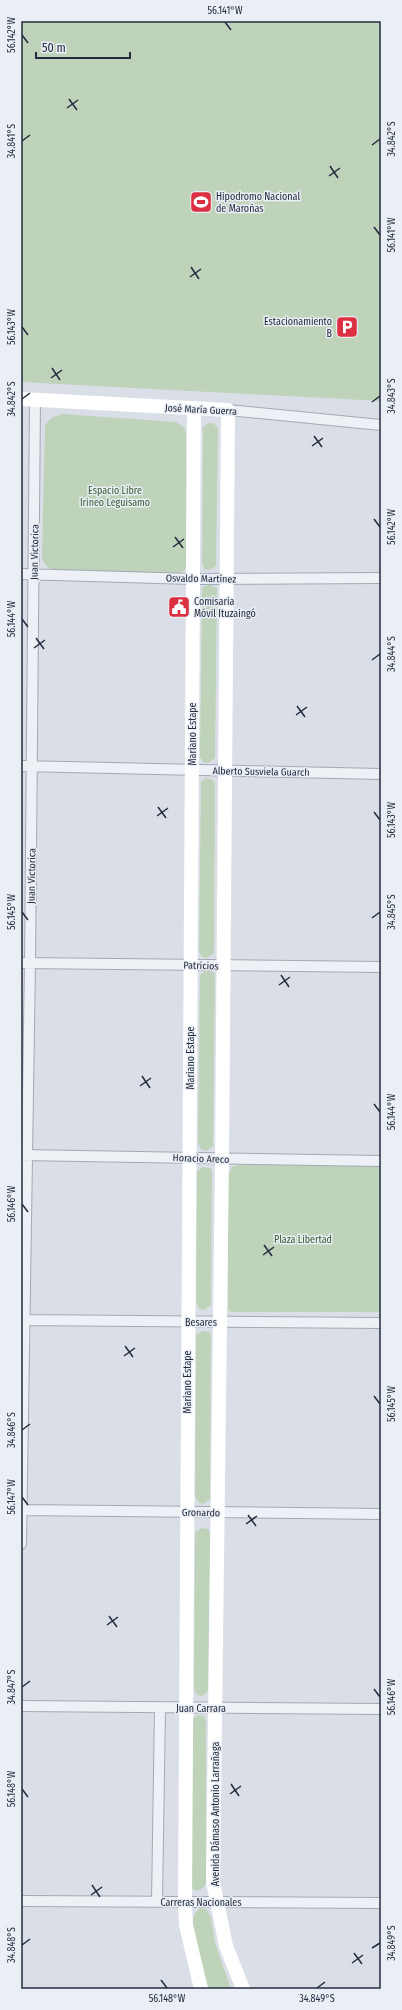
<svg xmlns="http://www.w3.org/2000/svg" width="402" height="2010" viewBox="0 0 402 2010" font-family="'Fira Sans Condensed',sans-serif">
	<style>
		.green { fill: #bfd2ba }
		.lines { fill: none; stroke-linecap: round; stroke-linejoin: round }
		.street-casing { stroke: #a3a9b4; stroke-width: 12 }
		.street { stroke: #edf0f5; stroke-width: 10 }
		.secondary { stroke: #fff; stroke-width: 14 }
		.ticks { fill: none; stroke: #232c3e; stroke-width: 1.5 }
		.labels { text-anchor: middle; stroke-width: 3; stroke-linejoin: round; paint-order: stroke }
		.poi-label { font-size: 10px; fill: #232c3e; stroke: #eaeef5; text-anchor: start }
		.street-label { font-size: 10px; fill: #232c3e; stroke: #eaeef5 }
		.park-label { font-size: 10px; fill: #355b2f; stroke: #eaeef5 }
		.neatline { fill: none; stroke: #232c3e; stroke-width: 1.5 }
		.ticks-label { font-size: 10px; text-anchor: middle; fill: #232c3e }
	</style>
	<rect width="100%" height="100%" fill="#dadfe7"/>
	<path class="green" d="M 21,21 L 381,21 L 381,401 L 21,382 Z
		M 62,414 L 176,422 L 184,427 L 186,434 L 186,568 L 184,571 L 177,574 L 58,570 C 49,570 45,566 42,558 L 45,425 L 51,418 Z
		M 209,423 L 213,423 L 218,428 L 216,566 L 209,570 L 204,569 L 202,561 L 203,427 Z
		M 208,584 L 217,588 L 215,758 L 208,763 L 203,762 L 200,756 L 202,588 Z
		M 206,778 L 213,780 L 215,783 L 214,953 L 207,958 L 202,957 L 199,951 L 201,782 Z
		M 206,970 L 213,972 L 215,974 L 213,1146 L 206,1151 L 201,1149 L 198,1143 L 200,975 Z
		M 239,1165 L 381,1166 L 381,1312 L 231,1312 L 228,1310 L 228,1176 L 232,1167 Z
		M 203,1167 L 210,1168 L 212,1171 L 211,1305 L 204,1310 L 199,1308 L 196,1302 L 197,1171 Z
		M 202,1331 L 209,1332 L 211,1335 L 210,1499 L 203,1504 L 198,1502 L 195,1496 L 196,1335 Z
		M 201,1528 L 208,1529 L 210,1532 L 208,1691 L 202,1696 L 197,1695 L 194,1689 L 195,1533 Z
		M 197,1715 L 204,1716 L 206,1723 L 206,1883 C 203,1889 201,1891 194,1890 L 191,1886 L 193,1719 Z
		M 200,1908 L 206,1909 L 211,1917 L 215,1943 L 231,1989 L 209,1989 C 205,1975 191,1930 193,1918 C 194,1914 197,1911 200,1908 Z"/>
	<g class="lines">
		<g class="street-casing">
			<path id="street" d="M 228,410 L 381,425
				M 21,574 L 193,579 L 381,578
				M 21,766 L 381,774
				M 21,963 L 381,967
				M 21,1155 L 381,1161
				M 21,1320 L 381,1323
				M 21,1510 L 381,1514
				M 21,1544 L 30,963 L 35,400
				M 21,1706 L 381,1709
				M 21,1901 L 381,1903
				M 157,1902 L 160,1707"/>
		</g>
		<use href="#street" class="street"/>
		<path class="secondary" d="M 21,399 L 228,410 L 222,1159 L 213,1882 L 226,1946 L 243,1989
			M 194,409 L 185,1902 L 186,1925 L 201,1989"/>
	</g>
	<path class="ticks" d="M 225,22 L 231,30M 22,35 L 28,43M 69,99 L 77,110M 67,108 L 78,100M 22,141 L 30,135M 372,145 L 380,139M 330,166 L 338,178M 329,176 L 340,168M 374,227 L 380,235M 191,267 L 199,279M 190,277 L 201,269M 22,327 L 28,335M 52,368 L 60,380M 51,378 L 62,370M 22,399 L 30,393M 372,402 L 380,396M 314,436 L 322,447M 312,446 L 323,438M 374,519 L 380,527M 175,537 L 183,548M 173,547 L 184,539M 22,619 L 28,627M 36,638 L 44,649M 34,648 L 45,640M 372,660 L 380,654M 297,706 L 305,717M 296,715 L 307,707M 158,807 L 166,818M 374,812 L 380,820M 157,816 L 168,808M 22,912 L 28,920M 372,918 L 380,912M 281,975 L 289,987M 279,985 L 290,977M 142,1076 L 150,1088M 140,1086 L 151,1078M 374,1104 L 380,1112M 22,1204 L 28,1212M 264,1245 L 272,1256M 263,1255 L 274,1247M 125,1346 L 133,1357M 124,1356 L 135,1348M 374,1396 L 380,1404M 22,1430 L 30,1424M 22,1497 L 28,1505M 248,1515 L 256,1526M 246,1524 L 257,1516M 109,1616 L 117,1627M 107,1625 L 118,1617M 22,1687 L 30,1681M 374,1689 L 380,1697M 231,1784 L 239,1796M 22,1789 L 28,1797M 230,1794 L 241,1786M 92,1885 L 100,1897M 91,1895 L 102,1887M 22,1945 L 30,1939M 372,1948 L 380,1943M 354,1953 L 362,1964M 352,1963 L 363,1955M 161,1980 L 167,1988M 317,1988 L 325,1982"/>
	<defs>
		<g id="stadium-square" transform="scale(1.15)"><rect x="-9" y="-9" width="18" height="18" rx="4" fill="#dc2f41" stroke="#eaeef5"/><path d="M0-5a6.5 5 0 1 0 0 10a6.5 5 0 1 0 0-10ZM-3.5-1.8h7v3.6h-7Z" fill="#fff"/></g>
		<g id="parking-square" transform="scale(1.15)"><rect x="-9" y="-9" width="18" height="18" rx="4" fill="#dc2f41" stroke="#eaeef5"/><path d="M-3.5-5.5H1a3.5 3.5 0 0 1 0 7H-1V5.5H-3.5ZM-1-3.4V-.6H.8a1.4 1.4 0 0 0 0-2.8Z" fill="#fff"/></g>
		<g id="civic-square" transform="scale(1.15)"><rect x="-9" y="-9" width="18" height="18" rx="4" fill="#dc2f41" stroke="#eaeef5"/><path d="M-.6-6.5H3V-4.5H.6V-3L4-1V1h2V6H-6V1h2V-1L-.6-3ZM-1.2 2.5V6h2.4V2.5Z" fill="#fff"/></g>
	</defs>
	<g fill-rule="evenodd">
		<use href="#stadium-square" x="201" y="202"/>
		<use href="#parking-square" x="347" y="327"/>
		<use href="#civic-square" x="179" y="607"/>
	</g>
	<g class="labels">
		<g class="poi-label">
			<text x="216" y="200">Hipodromo Nacional<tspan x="216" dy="12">de Maroñas</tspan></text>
			<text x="332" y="325" text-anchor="end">Estacionamiento<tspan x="332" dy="12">B</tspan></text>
			<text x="194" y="605">Comisaria<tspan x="194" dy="12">Móvil Ituzaingó</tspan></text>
		</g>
		<g class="street-label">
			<text transform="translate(201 409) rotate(3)" y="4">José María Guerra</text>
			<text transform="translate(34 552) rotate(-89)" y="4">Juan Victorica</text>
			<text transform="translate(201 578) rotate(1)" y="4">Osvaldo Martínez</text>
			<text transform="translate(192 734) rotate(-90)" y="4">Mariano Estape</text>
			<text transform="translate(261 771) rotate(1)" y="4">Alberto Susviela Guarch</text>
			<text transform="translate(31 876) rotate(-89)" y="4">Juan Victorica</text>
			<text transform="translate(201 965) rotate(2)" y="4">Patricios</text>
			<text transform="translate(190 1058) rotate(-90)" y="4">Mariano Estape</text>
			<text transform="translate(201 1158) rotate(2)" y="4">Horacio Areco</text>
			<text x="201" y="1326">Besares</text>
			<text transform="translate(187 1382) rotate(-90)" y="4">Mariano Estape</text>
			<text transform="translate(201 1512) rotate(1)" y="4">Gronardo</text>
			<text x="201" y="1712">Juan Carrara</text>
			<text transform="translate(215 1814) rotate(-90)" y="4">Avenida Dámaso Antonio Larrañaga</text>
			<text x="201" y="1906">Carreras Nacionales</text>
		</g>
		<g class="park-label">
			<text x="115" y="494">Espacio Libre<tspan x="115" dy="12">Irineo Leguisamo</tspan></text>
			<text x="303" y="1243">Plaza Libertad</text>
		</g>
	</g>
	<rect width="402" height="2010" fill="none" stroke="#eaeef5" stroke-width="44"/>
	<path d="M36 52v6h94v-6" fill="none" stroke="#232c3e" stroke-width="2"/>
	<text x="42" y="52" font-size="12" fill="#232c3e" stroke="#eaeef5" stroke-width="3" paint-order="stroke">50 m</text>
	<rect x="22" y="22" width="358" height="1966" class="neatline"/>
	<g class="ticks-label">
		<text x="225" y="14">56.141°W</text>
		<text transform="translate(11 35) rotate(-90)" y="4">56.142°W</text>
		<text transform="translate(391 139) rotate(-90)" y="4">34.842°S</text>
		<text transform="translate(11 141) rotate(-90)" y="4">34.841°S</text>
		<text transform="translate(391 235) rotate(-90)" y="4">56.141°W</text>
		<text transform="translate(11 327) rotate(-90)" y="4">56.143°W</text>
		<text transform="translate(391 396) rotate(-90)" y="4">34.843°S</text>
		<text transform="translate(11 399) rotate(-90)" y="4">34.842°S</text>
		<text transform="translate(391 527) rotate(-90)" y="4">56.142°W</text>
		<text transform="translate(11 619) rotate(-90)" y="4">56.144°W</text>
		<text transform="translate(391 654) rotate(-90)" y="4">34.844°S</text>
		<text transform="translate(391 820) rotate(-90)" y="4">56.143°W</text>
		<text transform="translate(11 912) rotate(-90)" y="4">56.145°W</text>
		<text transform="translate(391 912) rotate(-90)" y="4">34.845°S</text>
		<text transform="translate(391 1112) rotate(-90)" y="4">56.144°W</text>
		<text transform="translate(11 1204) rotate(-90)" y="4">56.146°W</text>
		<text transform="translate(391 1404) rotate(-90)" y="4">56.145°W</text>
		<text transform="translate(11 1430) rotate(-90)" y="4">34.846°S</text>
		<text transform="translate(11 1497) rotate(-90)" y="4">56.147°W</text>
		<text transform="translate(11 1687) rotate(-90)" y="4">34.847°S</text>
		<text transform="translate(391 1697) rotate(-90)" y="4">56.146°W</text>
		<text transform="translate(11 1789) rotate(-90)" y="4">56.148°W</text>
		<text transform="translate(391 1943) rotate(-90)" y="4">34.849°S</text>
		<text transform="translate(11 1945) rotate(-90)" y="4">34.848°S</text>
		<text x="167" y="2002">56.148°W</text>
		<text x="317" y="2002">34.849°S</text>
	</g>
</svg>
